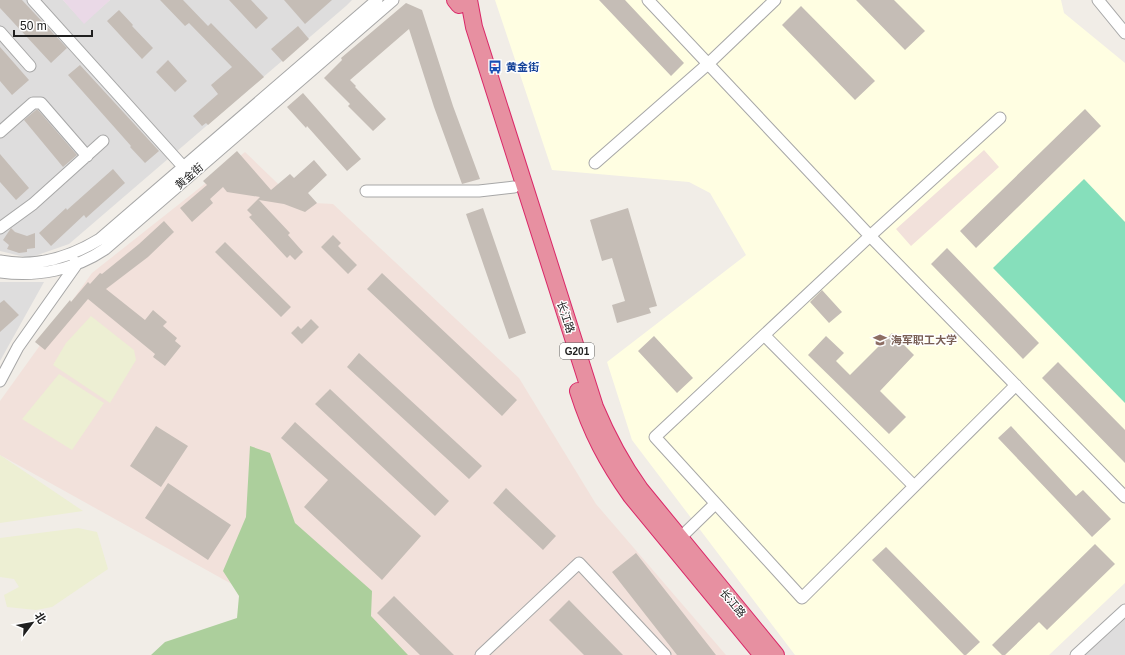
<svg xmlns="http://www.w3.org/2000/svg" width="1125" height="655" viewBox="0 0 1125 655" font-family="Helvetica,'Noto Sans SC',sans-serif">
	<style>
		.residential { fill: #dedddd }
		.industrial { fill: #ead9e7 }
		.education { fill: #fffee2 }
		.military { fill: #f2e1db }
		.farmland { fill: #edefd3 }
		.forest { fill: #accf9c }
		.pitch { fill: #86dfbb }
		.building { fill: #c5bdb6 }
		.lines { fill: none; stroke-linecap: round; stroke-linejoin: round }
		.minor-casing { stroke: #a7a7a7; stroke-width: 13 }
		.highway-casing { stroke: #da2868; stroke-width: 18 }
		.minor { stroke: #fff; stroke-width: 11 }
		.highway { stroke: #e790a1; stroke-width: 16 }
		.labels { text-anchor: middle; stroke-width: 3; stroke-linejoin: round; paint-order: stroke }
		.shield { fill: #fff; stroke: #636363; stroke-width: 1 }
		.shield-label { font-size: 10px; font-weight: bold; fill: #202020 }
		.transit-label { font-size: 11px; font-weight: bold; fill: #164399; stroke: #fff; text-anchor: start }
		.street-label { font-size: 11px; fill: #202020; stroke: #fff }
		.education-label { font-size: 11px; font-weight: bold; fill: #785e54; stroke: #fff; text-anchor: start }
	</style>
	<rect width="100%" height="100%" fill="#f1ede7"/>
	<path class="residential" d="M 0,0 L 63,0 L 84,23 L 110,0 L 352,0 L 346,6 L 69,244 L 29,258 L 0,251 Z
		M 0,282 L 44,282 L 0,361 Z
		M 1125,616 L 1125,655 L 1084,655 Z"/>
	<path class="industrial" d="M 63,0 L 110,0 L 84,24 Z"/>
	<path class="education" d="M 495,0 L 1061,0 L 1064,13 L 1125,63 L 1125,583 L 1049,655 L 795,655 L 632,440 L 607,362 L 746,255 L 710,193 L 689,182 L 552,170 Z"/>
	<path class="military" d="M 984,150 L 999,167 L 911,246 L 896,229 Z
		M 245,152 L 297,202 L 333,204 L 519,378 L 596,504 L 726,655 L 246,655 L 246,592 L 0,455 L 0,401 L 92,273 Z"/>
	<path class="farmland" d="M 91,316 L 134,350 L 136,360 L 110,403 L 53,365 L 66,343 Z
		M 59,374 L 104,403 L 72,450 L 22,419 Z
		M 0,455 L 83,511 L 0,523 Z
		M 78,528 L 97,532 L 108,569 L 52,607 L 36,610 L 7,607 L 4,595 L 19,587 L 14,579 L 0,577 L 0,538 Z"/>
	<path class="forest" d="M 250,446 L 270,453 L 295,523 L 372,591 L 371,616 L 408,655 L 151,655 L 165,642 L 237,618 L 239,596 L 223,571 L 246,517 Z"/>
	<path class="pitch" d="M 1084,179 L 1125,222 L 1125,403 L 993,268 Z"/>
	<path class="building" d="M 0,0 L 22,0 L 67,48 L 51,63 L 0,8 Z
		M 160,0 L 183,0 L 208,26 L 211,23 L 264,77 L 208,125 L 206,123 L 202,126 L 193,116 L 218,94 L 211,85 L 232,67 L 189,23 L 185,26 Z
		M 229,0 L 251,0 L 268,18 L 256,29 Z
		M 284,0 L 332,0 L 305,24 Z
		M 599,0 L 625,0 L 684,63 L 671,76 Z
		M 856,0 L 894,0 L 925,31 L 905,50 Z
		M 406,3 L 422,10 L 453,106 L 480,179 L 462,184 L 434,107 L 409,29 L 350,80 L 356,86 L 355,87 L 386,119 L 373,131 L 348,106 L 350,104 L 324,78 L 342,60 L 341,58 Z
		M 801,6 L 875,81 L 855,100 L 782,25 Z
		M 119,10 L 133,25 L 132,26 L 153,48 L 142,59 L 107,21 Z
		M 298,26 L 309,39 L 283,62 L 271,49 Z
		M 0,47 L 29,80 L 12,95 L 0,81 Z
		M 168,60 L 187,81 L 175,92 L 156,72 Z
		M 80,65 L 159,151 L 145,163 L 130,147 L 131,146 L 68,75 Z
		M 303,93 L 361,159 L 347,171 L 307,126 L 306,128 L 287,107 Z
		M 1085,109 L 1101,126 L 976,248 L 960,231 Z
		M 36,110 L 38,110 L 77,155 L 63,167 L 24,120 Z
		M 237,151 L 271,190 L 290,174 L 294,178 L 314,160 L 327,175 L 308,193 L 317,203 L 305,212 L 284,204 L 259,200 L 290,233 L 288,235 L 303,252 L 295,260 L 290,255 L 287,258 L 249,217 L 252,215 L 247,210 L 260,197 L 227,192 L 223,187 L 210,199 L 213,203 L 192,222 L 180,208 L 207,185 L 203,181 Z
		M 0,154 L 29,188 L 16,200 L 0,182 Z
		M 113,169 L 125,183 L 86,218 L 84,215 L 51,246 L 39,233 L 66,208 L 67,210 Z
		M 483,208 L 526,333 L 509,339 L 466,214 Z
		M 628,208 L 657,306 L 649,308 L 651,313 L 617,323 L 612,305 L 625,301 L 612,258 L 602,261 L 590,220 Z
		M 164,221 L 174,232 L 148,257 L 106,289 L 145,320 L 153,310 L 167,322 L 163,326 L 177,338 L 175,341 L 181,346 L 165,366 L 153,357 L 155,354 L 88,299 L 45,350 L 35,342 L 70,300 L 71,302 L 88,282 L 90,284 L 100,273 L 102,274 L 139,244 Z
		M 11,228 L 15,232 L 27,236 L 35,233 L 35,248 L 27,249 L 27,252 L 19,253 L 7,249 L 9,245 L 3,240 Z
		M 333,235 L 341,243 L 338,246 L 357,265 L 348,274 L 321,247 Z
		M 225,242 L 291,307 L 281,317 L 215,252 Z
		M 947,248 L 1039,343 L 1023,359 L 931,264 Z
		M 382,273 L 517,400 L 502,416 L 367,289 Z
		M 822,290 L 842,312 L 829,323 L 810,302 Z
		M 4,300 L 19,315 L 0,332 L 0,303 Z
		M 311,319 L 319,327 L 302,344 L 291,333 L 298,326 L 301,329 Z
		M 892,333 L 914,355 L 880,391 L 906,417 L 889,434 L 808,355 L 826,336 L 844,353 L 836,361 L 850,375 Z
		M 654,336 L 693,378 L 677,393 L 638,351 Z
		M 359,353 L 482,466 L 469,479 L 347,367 Z
		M 1058,362 L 1125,430 L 1125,463 L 1042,378 Z
		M 330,389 L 449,501 L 435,516 L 315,404 Z
		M 295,422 L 421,536 L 382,580 L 304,507 L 328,480 L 281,438 Z
		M 156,426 L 188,446 L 161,487 L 130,466 Z
		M 1011,426 L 1076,496 L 1083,490 L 1111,519 L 1092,537 L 998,438 Z
		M 168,483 L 231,525 L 208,560 L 145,518 Z
		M 506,488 L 556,536 L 543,550 L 493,503 Z
		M 1095,544 L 1115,564 L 1047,630 L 1039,622 L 1005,655 L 1002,655 L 992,645 Z
		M 886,547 L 980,642 L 966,655 L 964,655 L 872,560 Z
		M 636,553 L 716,655 L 677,655 L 612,572 Z
		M 394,596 L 454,655 L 420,655 L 377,613 Z
		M 569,600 L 623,655 L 584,655 L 549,620 Z"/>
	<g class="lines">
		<g class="minor-casing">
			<path id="minor" d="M 33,0 L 188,172
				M 648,0 L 870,236 L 1125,497
				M 1098,0 L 1125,33
				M 0,32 L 30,66
				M 1000,118 L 870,236 L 655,437 L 802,598 L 1016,385
				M 0,132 L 33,103 L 41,103 L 87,156
				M 595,163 L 709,63 L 775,0
				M 366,191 L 479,191 L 514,187
				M 0,228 L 33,204 L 103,141
				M 0,261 C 36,268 69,258 100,239 L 377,0
				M 0,272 C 37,277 74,270 105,249 L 393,0
				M 764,335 L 914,486
				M 0,381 L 18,347 L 76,265 L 75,262
				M 680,538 L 715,504
				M 481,655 L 579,563 L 665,655
				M 1076,655 L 1125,610"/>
		</g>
		<g class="highway-casing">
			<path id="highway" d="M 455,0 L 459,5
				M 469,0 L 474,27 L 595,407 C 608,438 620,461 640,489 L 776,655
				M 578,391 C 591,432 607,462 631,496 L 762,655"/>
		</g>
		<use href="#minor" class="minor"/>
		<use href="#highway" class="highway"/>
	</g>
	<defs>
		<g id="bus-bare" transform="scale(1.08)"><path d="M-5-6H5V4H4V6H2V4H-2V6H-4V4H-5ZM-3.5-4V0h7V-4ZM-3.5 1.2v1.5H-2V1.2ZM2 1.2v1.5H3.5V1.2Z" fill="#1a4fb4" stroke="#fff" stroke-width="2.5" paint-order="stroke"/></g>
		<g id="university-bare" transform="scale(1.08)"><path d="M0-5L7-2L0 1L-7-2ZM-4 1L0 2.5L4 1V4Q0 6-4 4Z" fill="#8d6e63" stroke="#fff" stroke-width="2.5" paint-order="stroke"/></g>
	</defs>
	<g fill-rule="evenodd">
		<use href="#bus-bare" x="495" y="67"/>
		<use href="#university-bare" x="880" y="340"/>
	</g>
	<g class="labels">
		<rect class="shield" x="560" y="343" width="34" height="16" rx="3"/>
		<g class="shield-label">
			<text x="577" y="355">G201</text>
		</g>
		<g class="transit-label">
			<text x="506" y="71">黄金街</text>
		</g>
		<g class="street-label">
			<text transform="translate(189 176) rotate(-41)" y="4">黄金街</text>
			<text transform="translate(566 317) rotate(72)" y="4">长江路</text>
			<text transform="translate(733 603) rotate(50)" y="4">长江路</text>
		</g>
		<g class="education-label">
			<text x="891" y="344">海军职工大学</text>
		</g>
	</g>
	<g transform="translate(32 623) rotate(58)" stroke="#ffffff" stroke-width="3" paint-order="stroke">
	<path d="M0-3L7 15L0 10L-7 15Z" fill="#202020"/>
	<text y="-6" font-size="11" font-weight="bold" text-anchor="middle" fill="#202020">北</text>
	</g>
	<path d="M14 30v6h78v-6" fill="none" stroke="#202020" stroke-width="2"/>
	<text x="20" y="30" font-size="12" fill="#202020" stroke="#ffffff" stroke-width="3" paint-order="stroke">50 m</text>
</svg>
